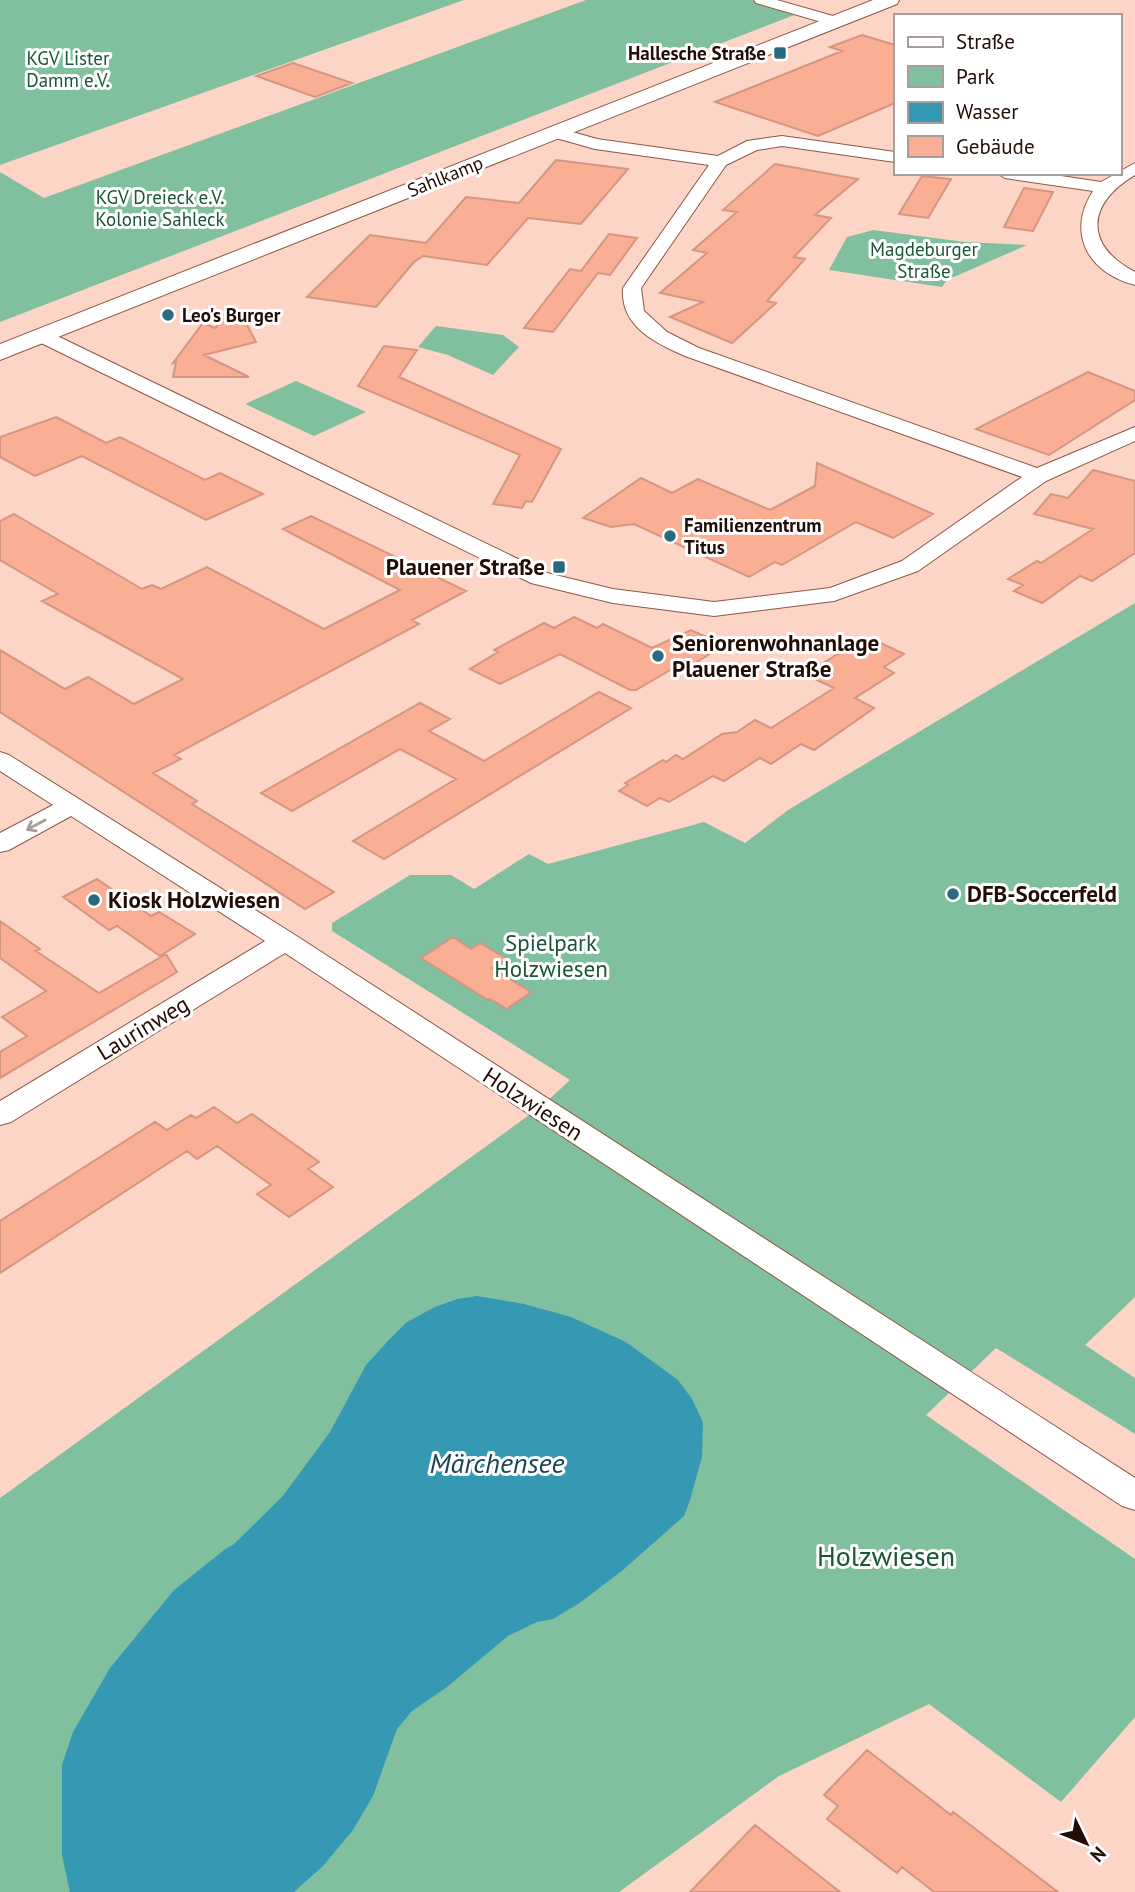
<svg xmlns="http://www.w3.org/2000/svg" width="1135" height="1892" viewBox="0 0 1135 1892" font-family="'PT Sans',sans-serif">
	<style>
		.green { fill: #81c09e }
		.water { fill: #3699b4 }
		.building { fill: #faae93; stroke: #d49681; stroke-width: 2 }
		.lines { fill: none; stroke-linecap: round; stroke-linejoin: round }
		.minor-casing { stroke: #905744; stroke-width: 2 }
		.tertiary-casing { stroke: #905744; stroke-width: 2 }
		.minor { fill: #fff; fill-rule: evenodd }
		.tertiary { fill: #fff; fill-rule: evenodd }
		.oneway { stroke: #a79e9b }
		.poi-dot { fill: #296b7e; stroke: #fff; stroke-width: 2.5 }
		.labels { text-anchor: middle; stroke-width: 6; stroke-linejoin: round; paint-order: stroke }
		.far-poi-label { font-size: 19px; font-weight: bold; fill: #220c05; stroke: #fff; text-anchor: start }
		.far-park-label { font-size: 19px; fill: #1a563a; stroke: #fff }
		.far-street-label { font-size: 19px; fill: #220c05; stroke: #fff }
		.poi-label { font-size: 23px; font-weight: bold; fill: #220c05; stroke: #fff; text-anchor: start }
		.park-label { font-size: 23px; fill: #1a563a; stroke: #fff }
		.street-label { font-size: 23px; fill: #220c05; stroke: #fff }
		.near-water-label { font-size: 28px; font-style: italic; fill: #194350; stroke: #fff }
		.near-park-label { font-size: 28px; fill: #1a563a; stroke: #fff }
	</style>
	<rect width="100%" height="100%" fill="#fcd5c7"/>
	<path class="green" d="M 0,0 L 464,0 L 0,165 Z
		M 586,0 L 751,0 L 797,14 L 0,322 L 0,172 L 44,198 Z
		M 873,230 L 965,242 L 1027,245 L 947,280 L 942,287 L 829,270 L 847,237 Z
		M 436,326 L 503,335 L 519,347 L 493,375 L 448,355 L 418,347 Z
		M 296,381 L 366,412 L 314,436 L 245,404 Z
		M 1135,603 L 1135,1297 L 1085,1345 L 1135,1378 L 1135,1434 L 996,1348 L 926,1415 L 1135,1559 L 1135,1717 L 1061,1802 L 929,1704 L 779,1776 L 619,1892 L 0,1892 L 0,1498 L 543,1105 L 570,1080 L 332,931 L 332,923 L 410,875 L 451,875 L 474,889 L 529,854 L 548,864 L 704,822 L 745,843 L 788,810 Z"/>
	<path class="water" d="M 477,1296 L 524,1304 L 571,1317 L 626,1342 L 678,1380 L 692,1399 L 703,1422 L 702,1457 L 690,1500 L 684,1516 L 623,1570 L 581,1602 L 553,1619 L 537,1622 L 508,1636 L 447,1687 L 412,1711 L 397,1729 L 373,1796 L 353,1830 L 323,1866 L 294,1892 L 70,1892 L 62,1855 L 62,1765 L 73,1732 L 110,1668 L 174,1590 L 224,1550 L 234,1544 L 282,1497 L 330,1432 L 366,1365 L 387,1342 L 407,1322 L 435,1307 L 457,1299 Z"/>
	<path class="building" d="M 862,35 L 895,45 L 895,103 L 818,136 L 715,102 L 842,51 L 830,47 Z
		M 293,63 L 352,83 L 315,97 L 256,76 Z
		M 556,160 L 628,169 L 581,224 L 528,218 L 487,265 L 423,256 L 414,262 L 376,307 L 307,297 L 370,235 L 426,243 L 466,197 L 519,203 Z
		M 775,164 L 858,179 L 815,215 L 831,218 L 794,257 L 805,259 L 767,301 L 776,303 L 732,343 L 670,317 L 703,302 L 660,293 L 707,253 L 693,250 L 737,212 L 723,210 Z
		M 922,176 L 951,179 L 928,218 L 899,214 Z
		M 1024,188 L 1053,192 L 1033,231 L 1004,227 Z
		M 609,234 L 637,238 L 610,275 L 598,273 L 553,332 L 524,328 L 570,269 L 581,271 Z
		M 232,311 L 246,323 L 256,342 L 204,355 L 249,377 L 173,377 L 176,362 L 173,363 L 203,323 L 215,328 Z
		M 384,346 L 417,350 L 399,377 L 561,449 L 532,502 L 526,501 L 522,508 L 493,504 L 520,455 L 358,386 Z
		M 1088,372 L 1135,391 L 1135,400 L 1049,455 L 976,429 Z
		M 56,417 L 106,443 L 120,437 L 205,480 L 220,473 L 263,494 L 206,520 L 82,456 L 35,476 L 0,457 L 0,437 Z
		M 817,463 L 933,514 L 893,538 L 856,522 L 782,565 L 775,562 L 749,577 L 634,524 L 611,527 L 583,518 L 641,478 L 672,493 L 698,479 L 770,510 L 815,486 Z
		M 1093,470 L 1135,481 L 1135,553 L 1092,581 L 1080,576 L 1042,603 L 1014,591 L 1023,585 L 1008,579 L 1037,561 L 1041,563 L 1093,529 L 1034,514 L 1051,494 L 1068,498 Z
		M 14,514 L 142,589 L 152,585 L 161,589 L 207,567 L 324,629 L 400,590 L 283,529 L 311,516 L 466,591 L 412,620 L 419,624 L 174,755 L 181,759 L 153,773 L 197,801 L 192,804 L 334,892 L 305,909 L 0,712 L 0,650 L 65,689 L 88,677 L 134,704 L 183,679 L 42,601 L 58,594 L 0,560 L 0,521 Z
		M 574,617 L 597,628 L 603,624 L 652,648 L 691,630 L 724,645 L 684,670 L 677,666 L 672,669 L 636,690 L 630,690 L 560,654 L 500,684 L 470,669 L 498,652 L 494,650 L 544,623 L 554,628 Z
		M 872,639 L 904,654 L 884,667 L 894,673 L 855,698 L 874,708 L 814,750 L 801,744 L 771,764 L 760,758 L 724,781 L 713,776 L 669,802 L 660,798 L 647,806 L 619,791 L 628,785 L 625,783 L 663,760 L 666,762 L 676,755 L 683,759 L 722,734 L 737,732 L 755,720 L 771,728 L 834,688 L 815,679 L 830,669 L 820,665 L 851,646 L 857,649 Z
		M 599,692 L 631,708 L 384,859 L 353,841 L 456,779 L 400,749 L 292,811 L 261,793 L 420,703 L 450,719 L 429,731 L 484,761 Z
		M 97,879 L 151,916 L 159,912 L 195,934 L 160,956 L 117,926 L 109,930 L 63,897 Z
		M 0,921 L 40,949 L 36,951 L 99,993 L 166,954 L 177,972 L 0,1078 L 0,1052 L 27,1036 L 2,1017 L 46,991 L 0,958 Z
		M 453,937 L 471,949 L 480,943 L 507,959 L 492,968 L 531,992 L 507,1009 L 490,999 L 488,1000 L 421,958 Z
		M 214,1107 L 237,1123 L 252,1114 L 319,1162 L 308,1169 L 333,1187 L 289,1217 L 257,1194 L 271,1185 L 217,1146 L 197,1159 L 187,1151 L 0,1273 L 0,1221 L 155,1122 L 167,1130 L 191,1115 L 196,1118 Z
		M 867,1750 L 951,1815 L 953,1812 L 1058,1892 L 934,1892 L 902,1867 L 897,1873 L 827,1819 L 838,1806 L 824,1795 Z
		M 755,1825 L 840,1892 L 690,1892 Z"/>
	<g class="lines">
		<g class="minor-casing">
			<path id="minor" d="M 754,0 L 777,0 L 840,18 L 843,21 L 835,26 L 756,3 Z
				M 555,127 L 597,139 L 718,156 L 747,141 L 782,136 L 895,152 L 895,162 L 782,146 L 757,150 L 726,165 L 641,288 L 644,311 L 667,332 L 699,348 L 1037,468 L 1135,427 L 1135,441 L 1046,481 L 918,571 L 834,601 L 714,616 L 613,603 L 531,583 L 35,340 L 32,336 L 42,330 L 49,332 L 547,573 L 613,589 L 714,602 L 830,588 L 902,561 L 1022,477 L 685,356 C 655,343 620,326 623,288 L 709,165 L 595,149 L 549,136 L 547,132 L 549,128 Z
				M 1135,163 L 1135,175 C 1087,203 1083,245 1135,272 L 1135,285 C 1088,273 1066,233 1093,191 L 1005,178 L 997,173 L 1041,173 L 1101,182 Z
				M 0,752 L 9,755 L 295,935 L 1135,1478 L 1135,1510 L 1122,1506 L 285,953 L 11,1122 L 0,1125 L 0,1101 L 265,941 L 71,816 L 9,850 L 0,852 L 0,833 L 53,805 L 0,771 Z"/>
		</g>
		<g class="tertiary-casing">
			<path id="tertiary" d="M 873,0 L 899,0 L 897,4 L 0,360 L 0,344 Z"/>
		</g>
		<use href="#minor" class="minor"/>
		<use href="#tertiary" class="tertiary"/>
	</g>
	<defs><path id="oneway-shaft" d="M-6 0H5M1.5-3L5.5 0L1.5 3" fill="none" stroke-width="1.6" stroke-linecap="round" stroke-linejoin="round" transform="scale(1.75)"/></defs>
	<use class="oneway" href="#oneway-shaft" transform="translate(36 825) rotate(152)"/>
	<g class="poi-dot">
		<rect x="773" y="46" width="14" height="14" rx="3.5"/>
		<circle cx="168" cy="315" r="7"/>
		<circle cx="670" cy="536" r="7"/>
		<rect x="552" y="560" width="14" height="14" rx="3.5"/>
		<circle cx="658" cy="656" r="7"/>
		<circle cx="953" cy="894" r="7"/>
		<circle cx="94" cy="900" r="7"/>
	</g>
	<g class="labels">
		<g class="far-poi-label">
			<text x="766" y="60" text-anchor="end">Hallesche Straße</text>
			<text x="182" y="322">Leo's Burger</text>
			<text x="684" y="532">Familienzentrum<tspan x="684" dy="22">Titus</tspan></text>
		</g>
		<g class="far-park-label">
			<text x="68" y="65">KGV Lister<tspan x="68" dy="22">Damm e.V.</tspan></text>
			<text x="160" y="204">KGV Dreieck e.V.<tspan x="160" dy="22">Kolonie Sahleck</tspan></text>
			<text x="924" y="256">Magdeburger<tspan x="924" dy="22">Straße</tspan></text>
		</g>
		<g class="far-street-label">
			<text transform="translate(445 176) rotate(-22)" y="7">Sahlkamp</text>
		</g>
		<g class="poi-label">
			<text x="545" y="575" text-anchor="end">Plauener Straße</text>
			<text x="672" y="651">Seniorenwohnanlage<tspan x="672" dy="26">Plauener Straße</tspan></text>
			<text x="967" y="902">DFB-Soccerfeld</text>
			<text x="108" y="908">Kiosk Holzwiesen</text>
		</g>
		<g class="park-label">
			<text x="551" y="951">Spielpark<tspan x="551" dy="26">Holzwiesen</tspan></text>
		</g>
		<g class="street-label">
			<text transform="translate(143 1028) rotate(-31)" y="8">Laurinweg</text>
			<text transform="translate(533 1104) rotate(33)" y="8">Holzwiesen</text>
		</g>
		<g class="near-water-label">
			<text x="497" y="1473">Märchensee</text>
		</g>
		<g class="near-park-label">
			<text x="886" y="1566">Holzwiesen</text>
		</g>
	</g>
	<rect x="894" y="14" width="228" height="161" fill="#ffffff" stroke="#a79e9b" stroke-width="2"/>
	<rect x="908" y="37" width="35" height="10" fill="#ffffff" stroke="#a79e9b" stroke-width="2"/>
	<text x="956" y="49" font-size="21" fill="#220c05">Straße</text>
	<rect x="908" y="66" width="35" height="21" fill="#81c09e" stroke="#a79e9b" stroke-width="2"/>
	<text x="956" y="84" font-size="21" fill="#220c05">Park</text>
	<rect x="908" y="102" width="35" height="21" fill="#3699b4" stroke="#a79e9b" stroke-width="2"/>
	<text x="956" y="119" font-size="21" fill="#220c05">Wasser</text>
	<rect x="908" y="136" width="35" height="21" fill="#faae93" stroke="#a79e9b" stroke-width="2"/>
	<text x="956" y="154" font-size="21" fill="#220c05">Gebäude</text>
	<g transform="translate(1086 1843) rotate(133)" stroke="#ffffff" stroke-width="5" paint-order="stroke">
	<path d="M0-5L12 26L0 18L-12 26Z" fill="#220c05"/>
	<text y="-10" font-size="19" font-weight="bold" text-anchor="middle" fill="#220c05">N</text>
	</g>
</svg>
